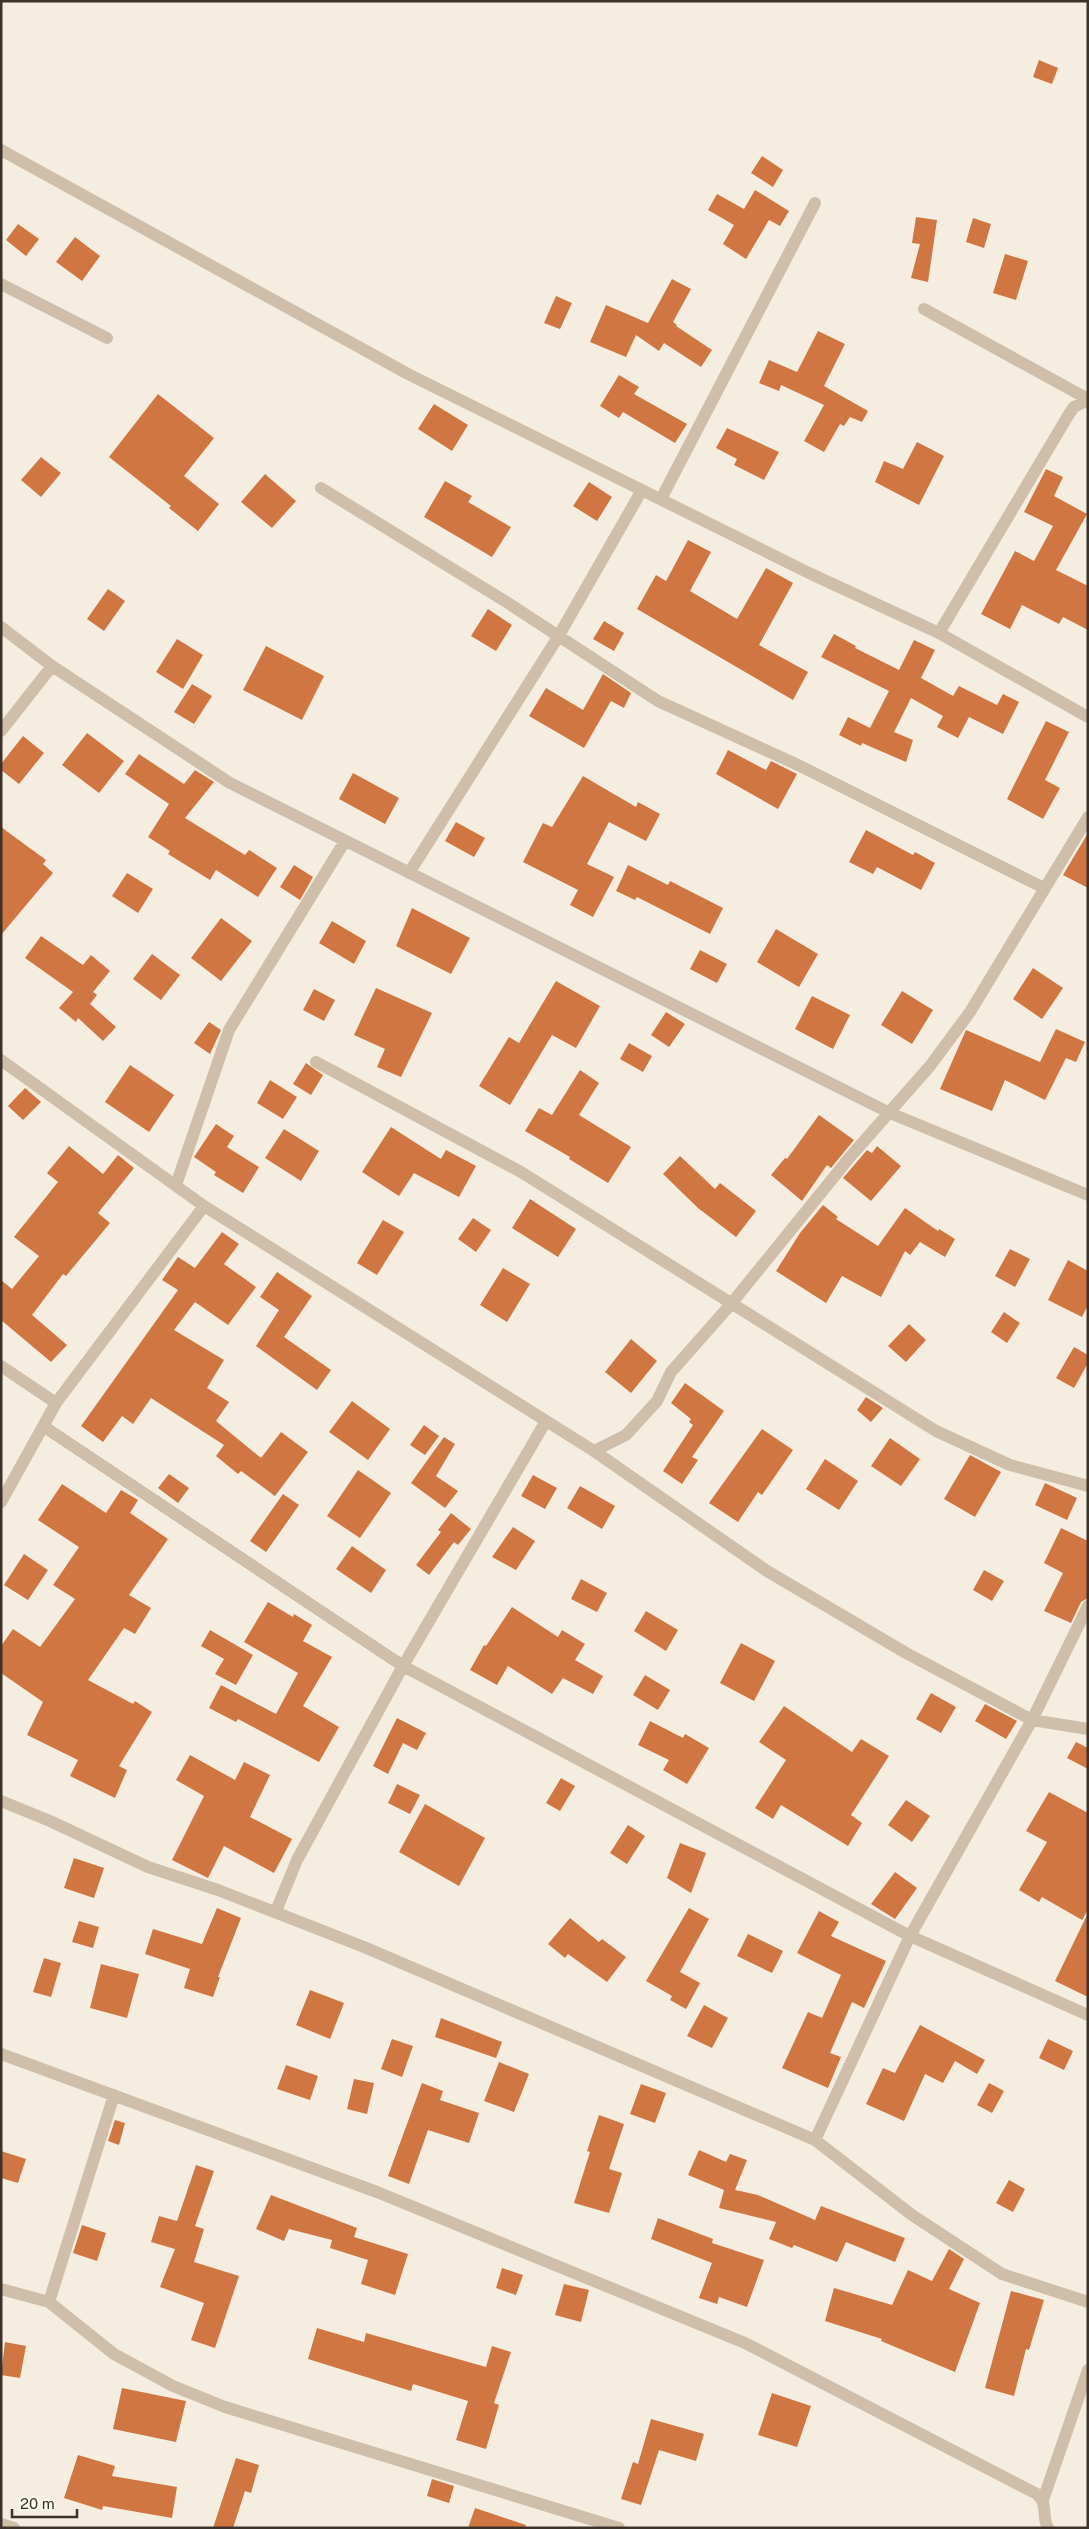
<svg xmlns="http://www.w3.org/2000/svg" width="1089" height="2529" viewBox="0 0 1089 2529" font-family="'Public Sans',sans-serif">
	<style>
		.building { fill: #cf7643 }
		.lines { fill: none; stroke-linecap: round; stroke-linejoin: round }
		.minor { stroke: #cfbfaa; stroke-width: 12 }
	</style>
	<rect width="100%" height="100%" fill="#f5eee0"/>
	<path class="building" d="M 1039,60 L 1058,68 L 1052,84 L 1033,77 Z
		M 762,156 L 783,170 L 773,187 L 751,173 Z
		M 755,190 L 789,211 L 780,226 L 769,220 L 746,259 L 723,244 L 734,225 L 708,210 L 717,194 L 744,209 Z
		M 916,217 L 937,220 L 928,282 L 911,278 L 920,244 L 912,243 Z
		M 973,218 L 991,224 L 984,248 L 966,242 Z
		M 18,224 L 39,239 L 26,256 L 6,240 Z
		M 75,237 L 100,256 L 82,281 L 56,262 Z
		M 1005,254 L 1028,261 L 1016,300 L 993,293 Z
		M 672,279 L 691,289 L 673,322 L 677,325 L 676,326 L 712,350 L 701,367 L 664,343 L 659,351 L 636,335 L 626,357 L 590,342 L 606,305 L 648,323 Z
		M 556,296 L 572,303 L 560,329 L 544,323 Z
		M 818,331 L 845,344 L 824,386 L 868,411 L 862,422 L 850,417 L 844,426 L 840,424 L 824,452 L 804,441 L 824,405 L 781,385 L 779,391 L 759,383 L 769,360 L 797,372 Z
		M 619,375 L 639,387 L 634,394 L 687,424 L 675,443 L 623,412 L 619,418 L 600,406 Z
		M 158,394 L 214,438 L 184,476 L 219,504 L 198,531 L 169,508 L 171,506 L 109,457 Z
		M 434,404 L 468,425 L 452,451 L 418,429 Z
		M 727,428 L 779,452 L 764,480 L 734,465 L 737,459 L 716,448 Z
		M 917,442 L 944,456 L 919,505 L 875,482 L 884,461 L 903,469 Z
		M 41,457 L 61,473 L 41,497 L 21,480 Z
		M 1046,469 L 1063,477 L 1054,496 L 1087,514 L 1056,570 L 1088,586 L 1088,630 L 1063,617 L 1059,624 L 1022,605 L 1010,629 L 981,614 L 1015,551 L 1034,561 L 1053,526 L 1024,512 Z
		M 265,474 L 296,501 L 272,528 L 241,502 Z
		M 445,481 L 472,496 L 468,502 L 511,527 L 492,557 L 424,517 Z
		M 589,482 L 612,497 L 597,521 L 573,506 Z
		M 688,540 L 711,552 L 690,591 L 737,619 L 766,568 L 793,583 L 759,645 L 808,672 L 793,700 L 637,609 L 656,575 L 666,581 Z
		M 108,589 L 125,601 L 104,631 L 87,619 Z
		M 488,609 L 512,625 L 496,651 L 471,636 Z
		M 604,621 L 624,633 L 614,651 L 593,639 Z
		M 834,634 L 856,646 L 855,648 L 899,670 L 914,640 L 935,650 L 921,678 L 953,696 L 959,686 L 997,705 L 1003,694 L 1019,702 L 1003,734 L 969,717 L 958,738 L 937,727 L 943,716 L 911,698 L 894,732 L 913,740 L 906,762 L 862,743 L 861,746 L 839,735 L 848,717 L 870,728 L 889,691 L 821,657 Z
		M 177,639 L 203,655 L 183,689 L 156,672 Z
		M 266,646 L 324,676 L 302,720 L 243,690 Z
		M 603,674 L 631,693 L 624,708 L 611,701 L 584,748 L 529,716 L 546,688 L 583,710 Z
		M 192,684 L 212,696 L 194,724 L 174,712 Z
		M 1046,721 L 1069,732 L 1045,780 L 1060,788 L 1043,819 L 1007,799 Z
		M 87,733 L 124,761 L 99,793 L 62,765 Z
		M 23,736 L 44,753 L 19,784 L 1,770 L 1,764 Z
		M 728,750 L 766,770 L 771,761 L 797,774 L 778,809 L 716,774 Z
		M 139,754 L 184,784 L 195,770 L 214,782 L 185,818 L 245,855 L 249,850 L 277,868 L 258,897 L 216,870 L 210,880 L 168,854 L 170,851 L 148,837 L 169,804 L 125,774 Z
		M 353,773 L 399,798 L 385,824 L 339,799 Z
		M 583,776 L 636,807 L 638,802 L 660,814 L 646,841 L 609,822 L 587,864 L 614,877 L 593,917 L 570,905 L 578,890 L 523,862 L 543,823 L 552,827 Z
		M 456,822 L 485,838 L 474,857 L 445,841 Z
		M 1,827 L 46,860 L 43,864 L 53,873 L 1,935 Z
		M 866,830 L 913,855 L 915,852 L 935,863 L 921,890 L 877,867 L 873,874 L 849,862 Z
		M 1088,833 L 1088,888 L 1063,875 Z
		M 294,865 L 313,877 L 300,900 L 280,887 Z
		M 628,865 L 668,885 L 670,881 L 723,908 L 710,934 L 637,897 L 635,900 L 616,891 Z
		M 127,873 L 153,889 L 138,913 L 112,896 Z
		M 412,908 L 470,938 L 451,974 L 396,946 Z
		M 221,918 L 252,941 L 221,981 L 191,958 Z
		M 332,921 L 366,941 L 354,964 L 319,943 Z
		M 776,929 L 818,954 L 799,987 L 757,962 Z
		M 41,936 L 83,965 L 91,955 L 110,971 L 93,992 L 97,995 L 90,1004 L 116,1027 L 103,1041 L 78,1018 L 76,1022 L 59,1008 L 73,992 L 25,958 Z
		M 700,950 L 727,964 L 717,983 L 690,969 Z
		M 152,954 L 180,975 L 161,1000 L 133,979 Z
		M 1033,968 L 1063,988 L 1042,1019 L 1013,999 Z
		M 556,981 L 600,1006 L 576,1048 L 552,1035 L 510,1105 L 479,1086 L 509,1037 L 519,1043 Z
		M 376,988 L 432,1013 L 401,1077 L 377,1067 L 385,1049 L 354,1035 Z
		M 314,989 L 335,1000 L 324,1021 L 303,1010 Z
		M 902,991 L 933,1010 L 912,1044 L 881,1025 Z
		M 812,996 L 850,1015 L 833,1049 L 795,1029 Z
		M 666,1012 L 685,1024 L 669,1047 L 651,1035 Z
		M 209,1022 L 221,1030 L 210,1054 L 194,1043 Z
		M 1056,1029 L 1085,1042 L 1076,1062 L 1066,1058 L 1045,1100 L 1005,1080 L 992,1111 L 940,1089 L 966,1030 L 1040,1062 Z
		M 629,1043 L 652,1056 L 643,1072 L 620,1059 Z
		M 306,1063 L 323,1075 L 311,1095 L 293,1084 Z
		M 130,1065 L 174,1095 L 149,1132 L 105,1102 Z
		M 580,1070 L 599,1083 L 579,1115 L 631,1147 L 608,1183 L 569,1159 L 570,1157 L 525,1131 L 539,1108 L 552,1115 Z
		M 270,1080 L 297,1097 L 283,1119 L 257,1103 Z
		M 25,1088 L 41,1102 L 23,1120 L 8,1106 Z
		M 819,1115 L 854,1140 L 831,1168 L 827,1165 L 802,1201 L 771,1175 L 785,1158 L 787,1159 Z
		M 216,1124 L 234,1136 L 227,1147 L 259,1167 L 243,1193 L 214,1175 L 216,1172 L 194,1157 Z
		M 391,1127 L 441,1159 L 446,1150 L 476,1166 L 459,1197 L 414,1173 L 399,1196 L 362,1172 Z
		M 284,1129 L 319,1151 L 301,1181 L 265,1158 Z
		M 69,1146 L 103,1174 L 118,1155 L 134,1168 L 98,1213 L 110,1223 L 66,1276 L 63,1274 L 32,1315 L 67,1345 L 51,1362 L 1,1320 L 1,1280 L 12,1289 L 39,1256 L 14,1237 L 58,1182 L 47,1173 Z
		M 877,1146 L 901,1166 L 871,1201 L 843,1178 L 867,1150 L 872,1153 Z
		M 680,1156 L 715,1189 L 720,1183 L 756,1211 L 736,1237 L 698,1208 L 663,1174 Z
		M 530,1199 L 576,1229 L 558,1257 L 512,1228 Z
		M 823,1205 L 838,1217 L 836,1219 L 878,1246 L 905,1208 L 938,1231 L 939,1229 L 955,1239 L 945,1257 L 920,1242 L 910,1255 L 905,1251 L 881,1297 L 842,1276 L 826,1303 L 776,1271 L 800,1233 Z
		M 473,1218 L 491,1230 L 476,1252 L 458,1239 Z
		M 383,1220 L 404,1232 L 377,1275 L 357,1263 Z
		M 222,1232 L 239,1244 L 224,1264 L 256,1287 L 228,1325 L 195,1302 L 174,1330 L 224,1360 L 207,1388 L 229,1402 L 216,1421 L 261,1458 L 281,1432 L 308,1452 L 275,1496 L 241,1471 L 238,1474 L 216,1456 L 224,1445 L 151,1398 L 133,1424 L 122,1416 L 103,1442 L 81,1426 L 178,1290 L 162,1280 L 178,1257 L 195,1268 Z
		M 1010,1249 L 1030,1259 L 1015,1287 L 995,1276 Z
		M 1068,1260 L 1088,1271 L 1088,1305 L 1082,1317 L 1048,1300 Z
		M 503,1268 L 530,1284 L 507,1322 L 480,1305 Z
		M 277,1272 L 312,1296 L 284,1337 L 331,1370 L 317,1390 L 256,1346 L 279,1310 L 260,1297 Z
		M 1004,1312 L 1020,1323 L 1007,1343 L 991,1332 Z
		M 909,1324 L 926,1340 L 906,1362 L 888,1346 Z
		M 631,1339 L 657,1361 L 631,1393 L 605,1372 Z
		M 1074,1347 L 1088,1355 L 1088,1363 L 1074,1388 L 1056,1378 Z
		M 685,1383 L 724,1411 L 692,1457 L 698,1460 L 682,1484 L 663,1471 L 693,1425 L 689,1422 L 691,1419 L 671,1403 Z
		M 866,1397 L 883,1408 L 871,1422 L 857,1410 Z
		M 352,1401 L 390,1429 L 368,1460 L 329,1432 Z
		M 424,1425 L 439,1436 L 425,1455 L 410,1445 Z
		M 762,1429 L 793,1450 L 762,1495 L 758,1492 L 738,1522 L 709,1503 Z
		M 444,1437 L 455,1444 L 436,1476 L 458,1491 L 445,1508 L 411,1483 Z
		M 890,1438 L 920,1459 L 901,1486 L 871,1466 Z
		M 970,1455 L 1001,1472 L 975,1517 L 944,1499 Z
		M 825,1459 L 858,1481 L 839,1510 L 806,1489 Z
		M 358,1470 L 391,1493 L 360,1538 L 327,1516 Z
		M 169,1474 L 189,1488 L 178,1503 L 158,1488 Z
		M 533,1475 L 557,1488 L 545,1509 L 521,1496 Z
		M 1045,1483 L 1077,1498 L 1067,1520 L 1035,1505 Z
		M 62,1484 L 106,1513 L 121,1490 L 138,1500 L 130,1513 L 168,1539 L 129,1595 L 151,1608 L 135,1634 L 124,1628 L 88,1680 L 133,1704 L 135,1701 L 152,1712 L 119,1766 L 127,1770 L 115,1798 L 70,1776 L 78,1760 L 27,1735 L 43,1702 L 1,1673 L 1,1646 L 13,1629 L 40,1647 L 75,1599 L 53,1585 L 79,1547 L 38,1520 Z
		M 580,1486 L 615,1506 L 602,1529 L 567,1508 Z
		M 283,1494 L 299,1505 L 266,1552 L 250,1541 Z
		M 451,1513 L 471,1529 L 458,1545 L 454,1542 L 429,1575 L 416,1565 L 441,1532 L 438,1530 Z
		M 513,1527 L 535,1541 L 516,1570 L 492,1557 Z
		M 1061,1528 L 1088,1541 L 1088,1598 L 1081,1602 L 1071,1623 L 1044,1611 L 1063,1573 L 1044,1563 Z
		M 352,1546 L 386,1570 L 371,1593 L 336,1569 Z
		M 24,1554 L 48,1570 L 28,1600 L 4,1585 Z
		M 984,1570 L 1004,1581 L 992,1601 L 973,1590 Z
		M 581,1579 L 607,1593 L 597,1612 L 571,1599 Z
		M 268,1602 L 293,1617 L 294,1614 L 312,1625 L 303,1641 L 332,1657 L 303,1706 L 339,1727 L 319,1762 L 238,1719 L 236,1722 L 209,1708 L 221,1685 L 276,1714 L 298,1673 L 244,1642 Z
		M 512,1607 L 558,1637 L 562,1630 L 585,1644 L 575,1660 L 603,1676 L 593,1694 L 563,1678 L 552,1694 L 508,1666 L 497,1685 L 470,1670 L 484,1645 L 486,1646 Z
		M 646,1611 L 678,1630 L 666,1651 L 634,1631 Z
		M 210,1630 L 253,1655 L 236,1685 L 215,1674 L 224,1659 L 201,1646 Z
		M 741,1643 L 775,1661 L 754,1701 L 720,1683 Z
		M 645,1675 L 670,1690 L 658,1710 L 633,1695 Z
		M 931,1693 L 956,1707 L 941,1733 L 916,1719 Z
		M 985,1704 L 1017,1721 L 1006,1739 L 975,1721 Z
		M 784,1706 L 852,1752 L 861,1739 L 889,1756 L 851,1815 L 862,1823 L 848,1846 L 781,1805 L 773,1819 L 755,1808 L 786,1760 L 759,1742 Z
		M 397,1718 L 426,1733 L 417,1750 L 403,1743 L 388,1774 L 373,1766 Z
		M 650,1721 L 683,1738 L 685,1734 L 709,1748 L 687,1784 L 663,1770 L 669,1760 L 638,1745 Z
		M 1076,1742 L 1088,1748 L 1088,1769 L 1067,1758 Z
		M 190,1755 L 235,1780 L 244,1762 L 270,1775 L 250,1817 L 292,1839 L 274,1873 L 224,1846 L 208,1878 L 172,1860 L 204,1796 L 176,1780 Z
		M 561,1778 L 575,1786 L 560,1811 L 546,1803 Z
		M 397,1784 L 420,1795 L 410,1814 L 388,1803 Z
		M 1049,1792 L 1088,1813 L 1088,1910 L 1082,1920 L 1042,1897 L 1039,1902 L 1019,1890 L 1047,1842 L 1026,1831 Z
		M 906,1800 L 930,1816 L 912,1842 L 888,1825 Z
		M 425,1804 L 485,1838 L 459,1886 L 399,1852 Z
		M 628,1825 L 645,1836 L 627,1864 L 610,1853 Z
		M 680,1843 L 706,1853 L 691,1893 L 667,1878 Z
		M 74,1858 L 104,1868 L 94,1898 L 64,1888 Z
		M 895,1872 L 917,1888 L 895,1919 L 871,1904 Z
		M 217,1908 L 241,1918 L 218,1977 L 220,1977 L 213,1997 L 184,1988 L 190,1969 L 145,1954 L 153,1929 L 202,1944 Z
		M 689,1908 L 709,1919 L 680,1972 L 700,1983 L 686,2009 L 670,2000 L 672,1996 L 646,1981 Z
		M 819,1911 L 839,1922 L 831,1936 L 886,1961 L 864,2008 L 852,2002 L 830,2053 L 841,2057 L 828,2088 L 782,2068 L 808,2012 L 822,2018 L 841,1975 L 797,1953 Z
		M 1088,1913 L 1088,1997 L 1055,1981 Z
		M 570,1918 L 599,1942 L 602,1939 L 626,1957 L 607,1982 L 568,1954 L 565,1958 L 548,1944 Z
		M 79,1921 L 99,1927 L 93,1948 L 72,1942 Z
		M 748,1934 L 783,1951 L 772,1973 L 737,1956 Z
		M 44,1958 L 61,1963 L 51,1997 L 33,1992 Z
		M 101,1964 L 139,1974 L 127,2018 L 90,2008 Z
		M 310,1990 L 344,2003 L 330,2039 L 296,2025 Z
		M 704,2005 L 728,2018 L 712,2048 L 687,2036 Z
		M 441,2018 L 502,2042 L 496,2058 L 435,2037 Z
		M 920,2025 L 985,2060 L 977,2074 L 955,2061 L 943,2083 L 925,2074 L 904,2121 L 866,2104 L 883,2068 L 895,2073 Z
		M 392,2039 L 413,2046 L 402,2077 L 381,2069 Z
		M 1048,2039 L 1073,2051 L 1064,2070 L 1039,2058 Z
		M 499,2062 L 529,2074 L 514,2112 L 484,2101 Z
		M 286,2065 L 318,2076 L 310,2100 L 277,2089 Z
		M 354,2079 L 374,2083 L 367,2114 L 347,2109 Z
		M 422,2083 L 443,2091 L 440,2100 L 479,2113 L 469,2143 L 428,2130 L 409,2184 L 388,2176 Z
		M 989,2083 L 1004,2091 L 992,2113 L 977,2105 Z
		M 641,2084 L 666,2093 L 655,2123 L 630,2114 Z
		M 599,2115 L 624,2124 L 609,2169 L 622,2173 L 609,2213 L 574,2203 L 590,2152 L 587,2151 Z
		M 115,2120 L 125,2123 L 119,2145 L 108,2141 Z
		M 699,2150 L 726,2162 L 730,2154 L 747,2160 L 735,2190 L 758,2195 L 815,2220 L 821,2206 L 905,2238 L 895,2262 L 846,2242 L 837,2262 L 794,2245 L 792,2248 L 769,2239 L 776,2222 L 719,2208 L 724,2190 L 688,2175 Z
		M 1,2151 L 26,2159 L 18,2183 L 1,2178 Z
		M 196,2165 L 214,2171 L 195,2226 L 204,2229 L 194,2262 L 239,2276 L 215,2348 L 191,2340 L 204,2303 L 160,2287 L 175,2249 L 151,2242 L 159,2216 L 177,2221 Z
		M 1009,2180 L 1025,2189 L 1013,2212 L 996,2203 Z
		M 271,2195 L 357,2228 L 354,2237 L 408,2254 L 395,2295 L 361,2284 L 368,2260 L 330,2248 L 332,2240 L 289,2229 L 284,2241 L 256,2229 Z
		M 658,2218 L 713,2239 L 712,2243 L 764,2260 L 747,2307 L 719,2297 L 717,2304 L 699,2298 L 712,2263 L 651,2239 Z
		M 82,2225 L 106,2233 L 97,2261 L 73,2253 Z
		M 949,2249 L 964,2259 L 949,2289 L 980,2303 L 955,2372 L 881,2341 L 882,2339 L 825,2321 L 834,2288 L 892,2305 L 908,2270 L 932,2281 Z
		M 502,2268 L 523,2275 L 516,2295 L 496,2288 Z
		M 564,2284 L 589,2290 L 581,2322 L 555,2315 Z
		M 1011,2291 L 1044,2300 L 1029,2350 L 1026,2349 L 1014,2396 L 985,2388 Z
		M 317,2328 L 364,2342 L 366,2333 L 486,2367 L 492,2346 L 511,2352 L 494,2403 L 499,2405 L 486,2449 L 456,2440 L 468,2401 L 413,2384 L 411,2391 L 308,2359 Z
		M 5,2342 L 26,2346 L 20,2378 L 1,2375 Z
		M 122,2388 L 186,2401 L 176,2442 L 113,2429 Z
		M 772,2393 L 811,2406 L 797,2447 L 758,2435 Z
		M 651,2419 L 704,2434 L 696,2461 L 659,2450 L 641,2505 L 621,2499 L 633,2462 L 638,2464 Z
		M 78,2455 L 115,2466 L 112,2476 L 177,2487 L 172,2518 L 103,2506 L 102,2510 L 64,2498 Z
		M 236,2458 L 259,2465 L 251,2493 L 245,2491 L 233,2528 L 213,2528 Z
		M 432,2479 L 454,2486 L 449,2503 L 427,2496 Z
		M 475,2508 L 526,2525 L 525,2528 L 468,2528 Z"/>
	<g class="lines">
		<path class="minor" d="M 1,150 L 408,374 L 811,574 L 939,633 L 1088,717
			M 1,284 L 107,338
			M 924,309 L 1088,399
			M 321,488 L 508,603 L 658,701 L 796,764 L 1044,888
			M 661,499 L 815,203
			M 1,627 L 52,666 L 230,783 L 890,1113 L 1088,1195
			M 939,633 L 1069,414 L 1074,407 L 1088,400
			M 1,731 L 52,666
			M 409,873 L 558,637 L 642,490
			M 1,1060 L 204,1206 L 594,1451 L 767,1571 L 906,1653 L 1032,1720 L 1088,1729
			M 316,1062 L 521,1172 L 936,1431 L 1010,1465 L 1088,1486
			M 176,1185 L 229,1030 L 345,841
			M 1,1366 L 56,1403
			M 43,1426 L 403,1666 L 910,1936 L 1088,2015
			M 594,1451 L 626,1435 L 657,1401 L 671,1372 L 731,1304 L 850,1157 L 930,1066 L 970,1012 L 1088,817
			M 1,1502 L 56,1403 L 204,1206
			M 1,1801 L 50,1821 L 148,1867 L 218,1890 L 364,1947 L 815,2140 L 912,2215 L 1002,2274 L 1088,2302
			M 276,1911 L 297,1860 L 403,1666 L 546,1421
			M 1,2054 L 377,2192 L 745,2343 L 1037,2494 C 1049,2505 1041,2516 1048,2528
			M 815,2140 L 910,1936 L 1032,1720 L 1088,1606
			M 1,2289 L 49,2302 L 114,2354 L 173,2386 L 225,2407 L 619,2528
			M 49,2302 L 114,2095
			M 1043,2500 L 1088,2370
			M 1,2524 L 14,2528"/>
	</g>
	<rect width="1089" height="2529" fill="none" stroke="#3c322a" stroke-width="5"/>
	<path d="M12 2509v8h65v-8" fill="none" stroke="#3c322a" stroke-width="2.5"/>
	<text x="20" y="2509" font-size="15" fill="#3c322a" stroke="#fcf7ed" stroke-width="4" paint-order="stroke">20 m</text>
</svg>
